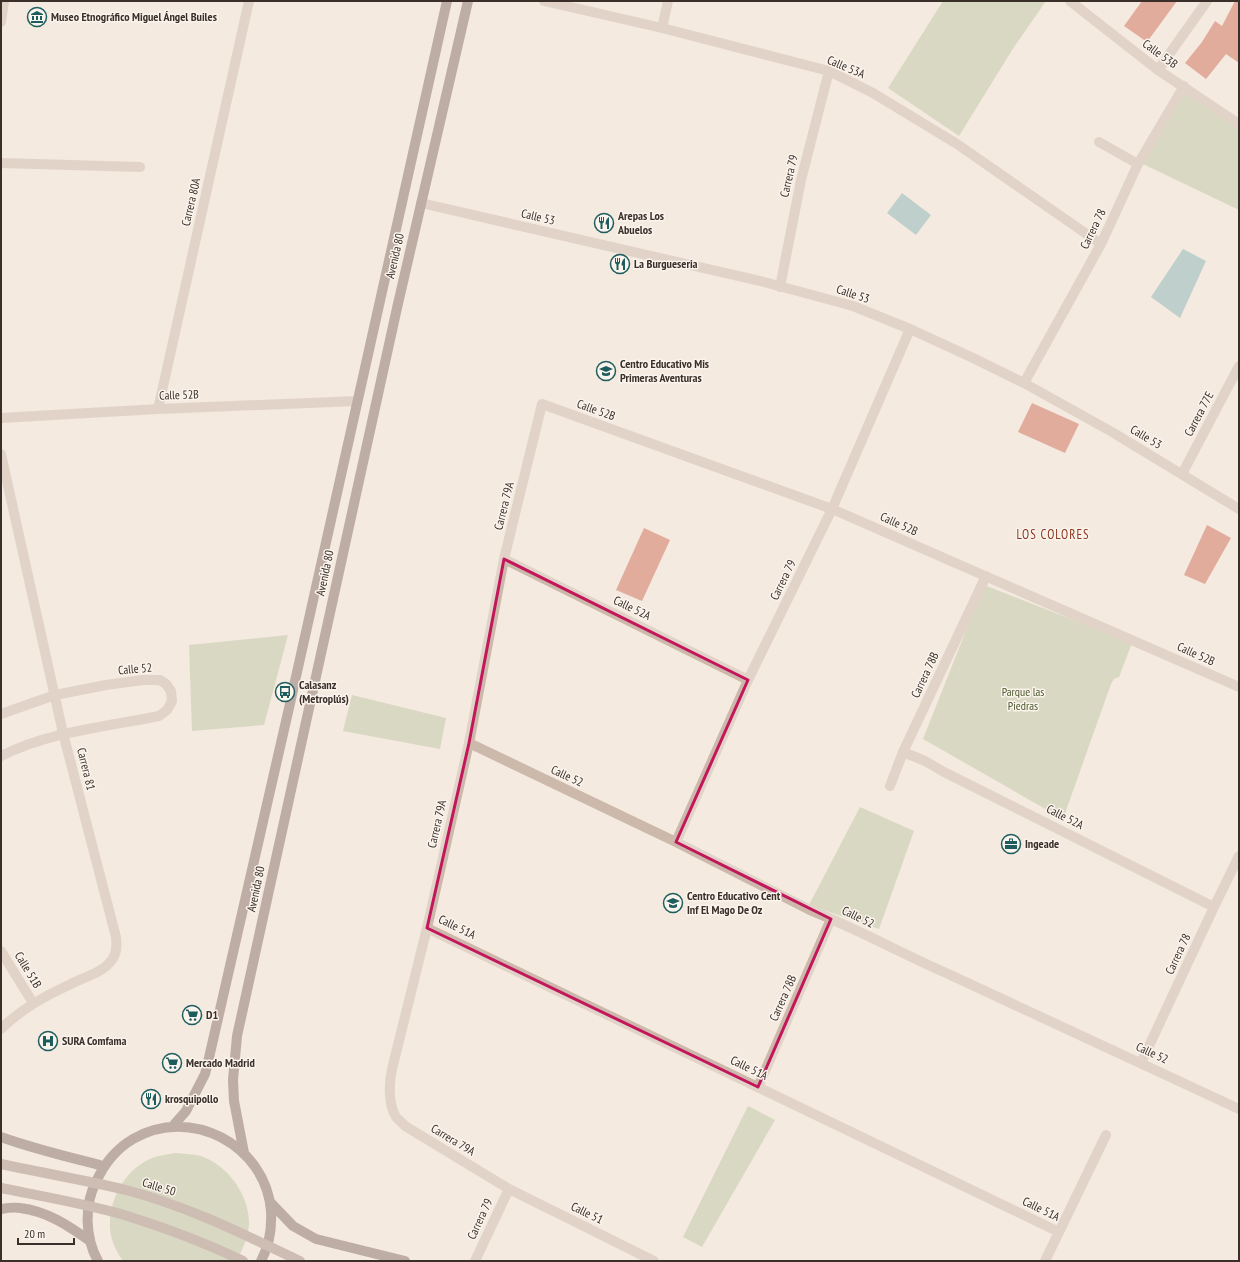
<svg xmlns="http://www.w3.org/2000/svg" width="1240" height="1262" viewBox="0 0 1240 1262" font-family="'PT Sans Narrow',sans-serif">
	<style>
		.green { fill: #b9c49f }
		.water { fill: #7eb2b3 }
		.building { fill: #ca6348 }
		.lines { fill: none; stroke-linecap: round; stroke-linejoin: round }
		.service { stroke: #cdb9ab; stroke-width: 10 }
		.minor { stroke: #cdb9ab; stroke-width: 10 }
		.tertiary { stroke: #cdb9ab; stroke-width: 10 }
		.primary { stroke: #7d655b; stroke-width: 10 }
		.secondary-bridge { stroke: #a1887c; stroke-width: 10 }
		.marked { fill: none; stroke: #c2185b; stroke-width: 3; stroke-linejoin: round }
		.labels { text-anchor: middle; stroke-width: 3; stroke-linejoin: round; paint-order: stroke }
		.poi-label { font-size: 12px; font-weight: bold; fill: #3b2f2a; stroke: #fbf4ed; text-anchor: start }
		.street-label { font-size: 12px; fill: #3b2f2a; stroke: #fbf4ed }
		.park-label { font-size: 12px; fill: #4b5a2d; stroke: #fbf4ed }
		.neighbourhood-label { font-size: 13px; letter-spacing: 1px; fill: #8d3620; stroke: #fbf4ed }
	</style>
	<rect width="100%" height="100%" fill="#f4eae0"/>
	<path class="green" d="M 943,1 L 1046,1 L 1014,47 L 959,136 L 888,88 Z
		M 1185,89 L 1239,128 L 1239,210 L 1143,164 Z
		M 984,585 L 1132,643 L 1119,677 L 1114,679 L 1111,684 L 1063,819 L 923,739 Z
		M 288,635 L 264,725 L 192,731 L 189,645 Z
		M 352,695 L 446,718 L 440,749 L 343,731 Z
		M 860,807 L 914,831 L 879,929 L 809,905 Z
		M 748,1106 L 775,1120 L 702,1247 L 683,1237 Z
		M 176,1153 C 183,1154 190,1154 197,1155 C 226,1162 250,1195 249,1224 C 248,1238 243,1249 236,1261 L 123,1261 C 116,1251 110,1239 110,1227 C 109,1198 126,1167 155,1157 C 161,1155 169,1154 176,1153 Z"/>
	<path class="water" d="M 902,193 L 931,215 L 916,235 L 887,213 Z
		M 1183,249 L 1206,261 L 1180,318 L 1151,297 Z"/>
	<path class="building" d="M 1142,1 L 1177,1 L 1147,42 L 1124,26 Z
		M 1235,1 L 1239,1 L 1239,63 L 1226,54 L 1206,79 L 1185,63 L 1202,42 L 1215,21 L 1222,26 Z
		M 1032,403 L 1079,424 L 1065,453 L 1018,432 Z
		M 1207,525 L 1231,538 L 1205,584 L 1184,575 Z
		M 644,528 L 670,540 L 642,601 L 616,590 Z"/>
	<g class="lines">
		<path class="service" d="M 1099,142 L 1138,164
			M 890,786 L 903,752"/>
		<path class="minor" d="M 544,1 L 662,28 L 829,71 L 873,93 L 957,144 L 1101,244
			M 1070,1 L 1158,70 L 1239,124
			M 662,28 L 668,1
			M 1158,70 L 1207,1
			M 1,163 L 140,167
			M 780,287 L 801,180 L 829,71
			M 1024,383 L 1101,244 L 1138,164 L 1184,86
			M 158,409 L 249,1
			M 1,418 L 158,409 L 357,401
			M 1182,474 L 1239,366
			M 504,559 L 748,680
			M 986,576 L 903,752 L 925,761 L 944,772 L 1214,907
			M 469,743 L 676,842 L 810,910 C 855,928 899,952 944,972 C 1043,1017 1141,1063 1239,1109
			M 676,842 L 748,680 L 832,509 L 910,329
			M 427,928 L 1059,1232
			M 1,951 L 33,1003
			M 1,1029 C 21,1009 45,996 71,984 C 84,977 102,973 111,961 C 117,954 117,946 116,937 L 63,733
			M 1141,1063 L 1214,907 L 1239,856
			M 758,1087 L 831,919
			M 475,1261 L 509,1189
			M 654,1261 L 509,1189 L 405,1126 C 403,1123 398,1120 396,1117 C 388,1104 389,1083 392,1069 L 427,928 L 469,743 L 504,559 L 542,404 L 832,509 L 1239,687
			M 1045,1261 L 1106,1135"/>
		<path class="tertiary" d="M 1,22 L 4,1
			M 421,203 L 764,282 L 853,306 L 910,329 L 971,357 L 1024,383 L 1112,432 L 1239,509
			M 1,454 L 63,733
			M 1,714 L 55,695 L 106,685 L 143,680 L 160,680 L 166,684 L 171,691 L 172,701 L 167,710 L 159,716 C 105,727 51,731 1,756"/>
		<path class="primary" d="M 172,1127 L 186,1111 L 205,1074 L 208,1062 L 289,708 L 447,1
			M 1,1137 C 34,1149 69,1157 103,1166
			M 244,1153 L 234,1101 L 233,1080 L 237,1036 L 397,308 L 468,1
			M 270,1202 L 293,1226 L 316,1239 L 405,1261
			M 1,1209 C 7,1208 14,1207 20,1208 C 47,1211 69,1226 90,1241
			M 98,1261 C 85,1238 84,1205 96,1182 C 104,1164 116,1149 133,1139 C 190,1105 266,1145 271,1211 C 272,1228 269,1246 261,1261"/>
		<path class="secondary-bridge" d="M 1,1164 C 42,1173 85,1180 126,1190 C 187,1206 243,1234 300,1261
			M 1,1188 C 41,1196 82,1203 121,1214 C 163,1227 204,1242 243,1261"/>
	</g>
	<path d="M0 0H1240V1262H0ZM 504,559 L 748,680 L 676,842 L 831,919 L 758,1087 L 427,928 L 469,743 Z" fill="#f4eae0" fill-opacity=".55" fill-rule="evenodd"/>
	<path class="marked" d="M 504,559 L 748,680 L 676,842 L 831,919 L 758,1087 L 427,928 L 469,743 Z"/>
	<defs>
		<g id="museum-ring" transform="scale(1)"><circle r="9.5" fill="#fbf4ed" stroke="#1e5d5e" stroke-width="1.5"/><path d="M0-6L6-3V-2H-6V-3ZM-5-1h2V3h-2ZM-1-1h2V3h-2ZM3-1h2V3H3ZM-6 4H6V6H-6Z" fill="#1e5d5e"/></g>
		<g id="restaurant-ring" transform="scale(1)"><circle r="9.5" fill="#fbf4ed" stroke="#1e5d5e" stroke-width="1.5"/><path d="M-5-6h1v4h1v-4h1v4h1v-4h1v5L-1.5 .5V6h-2V.5L-5-1ZM5-6V6H3V1.5H1.5Q1.5-4 5-6Z" fill="#1e5d5e"/></g>
		<g id="school-ring" transform="scale(1)"><circle r="9.5" fill="#fbf4ed" stroke="#1e5d5e" stroke-width="1.5"/><path d="M0-5L7-2L0 1L-7-2ZM-4 1L0 2.5L4 1V4Q0 6-4 4Z" fill="#1e5d5e"/></g>
		<g id="bus-ring" transform="scale(1)"><circle r="9.5" fill="#fbf4ed" stroke="#1e5d5e" stroke-width="1.5"/><path d="M-5-6H5V4H4V6H2V4H-2V6H-4V4H-5ZM-3.5-4V0h7V-4ZM-3.5 1.2v1.5H-2V1.2ZM2 1.2v1.5H3.5V1.2Z" fill="#1e5d5e"/></g>
		<g id="office-ring" transform="scale(1)"><circle r="9.5" fill="#fbf4ed" stroke="#1e5d5e" stroke-width="1.5"/><path d="M-6-3h4V-5.5h4V-3h4V5H-6ZM-1-4.5V-3h2v-1.5ZM-6 0V1H6V0Z" fill="#1e5d5e"/></g>
		<g id="supermarket-ring" transform="scale(1)"><circle r="9.5" fill="#fbf4ed" stroke="#1e5d5e" stroke-width="1.5"/><path d="M-6-5.5h2.5l.6 2H6L4.5 2H-2.5L-4.4-4H-6ZM-1.5 3.2a1.3 1.3 0 1 0 .1 0ZM3 3.2a1.3 1.3 0 1 0 .1 0Z" fill="#1e5d5e"/></g>
		<g id="hospital-ring" transform="scale(1)"><circle r="9.5" fill="#fbf4ed" stroke="#1e5d5e" stroke-width="1.5"/><path d="M-5-5h3v3.5h4V-5h3V5h-3V1.5h-4V5h-3Z" fill="#1e5d5e"/></g>
	</defs>
	<g fill-rule="evenodd">
		<use href="#museum-ring" x="37" y="17"/>
		<use href="#restaurant-ring" x="604" y="223"/>
		<use href="#restaurant-ring" x="620" y="264"/>
		<use href="#school-ring" x="606" y="371"/>
		<use href="#bus-ring" x="285" y="692"/>
		<use href="#office-ring" x="1011" y="844"/>
		<use href="#school-ring" x="673" y="903"/>
		<use href="#supermarket-ring" x="192" y="1015"/>
		<use href="#hospital-ring" x="48" y="1041"/>
		<use href="#supermarket-ring" x="172" y="1063"/>
		<use href="#restaurant-ring" x="151" y="1099"/>
	</g>
	<g class="labels">
		<g class="poi-label">
			<text x="51" y="21">Museo Etnográfico Miguel Ángel Builes</text>
			<text x="618" y="220">Arepas Los<tspan x="618" dy="14">Abuelos</tspan></text>
			<text x="634" y="268">La Burgueseria</text>
			<text x="620" y="368">Centro Educativo Mis<tspan x="620" dy="14">Primeras Aventuras</tspan></text>
			<text x="299" y="689">Calasanz<tspan x="299" dy="14">(Metroplús)</tspan></text>
			<text x="1025" y="848">Ingeade</text>
			<text x="687" y="900">Centro Educativo Cent<tspan x="687" dy="14">Inf El Mago De Oz</tspan></text>
			<text x="206" y="1019">D1</text>
			<text x="62" y="1045">SURA Comfama</text>
			<text x="186" y="1067">Mercado Madrid</text>
			<text x="165" y="1103">krosquipollo</text>
		</g>
		<g class="street-label">
			<text transform="translate(1160 54) rotate(36)" y="4">Calle 53B</text>
			<text transform="translate(846 67) rotate(23)" y="4">Calle 53A</text>
			<text transform="translate(789 176) rotate(-77)" y="4">Carrera 79</text>
			<text transform="translate(191 202) rotate(-77)" y="4">Carrera 80A</text>
			<text transform="translate(538 217) rotate(13)" y="4">Calle 53</text>
			<text transform="translate(1093 229) rotate(-64)" y="4">Carrera 78</text>
			<text transform="translate(395 256) rotate(-77)" y="4">Avenida 80</text>
			<text transform="translate(853 294) rotate(18)" y="4">Calle 53</text>
			<text transform="translate(179 395) rotate(-2)" y="4">Calle 52B</text>
			<text transform="translate(596 410) rotate(20)" y="4">Calle 52B</text>
			<text transform="translate(1199 414) rotate(-62)" y="4">Carrera 77E</text>
			<text transform="translate(1146 437) rotate(31)" y="4">Calle 53</text>
			<text transform="translate(504 506) rotate(-76)" y="4">Carrera 79A</text>
			<text transform="translate(899 524) rotate(24)" y="4">Calle 52B</text>
			<text transform="translate(325 573) rotate(-78)" y="4">Avenida 80</text>
			<text transform="translate(783 580) rotate(-64)" y="4">Carrera 79</text>
			<text transform="translate(632 608) rotate(26)" y="4">Calle 52A</text>
			<text transform="translate(1196 654) rotate(24)" y="4">Calle 52B</text>
			<text transform="translate(135 669) rotate(-5)" y="4">Calle 52</text>
			<text transform="translate(925 675) rotate(-65)" y="4">Carrera 78B</text>
			<text transform="translate(86 769) rotate(76)" y="4">Carrera 81</text>
			<text transform="translate(567 776) rotate(25)" y="4">Calle 52</text>
			<text transform="translate(1065 817) rotate(27)" y="4">Calle 52A</text>
			<text transform="translate(437 824) rotate(-77)" y="4">Carrera 79A</text>
			<text transform="translate(256 889) rotate(-78)" y="4">Avenida 80</text>
			<text transform="translate(858 917) rotate(26)" y="4">Calle 52</text>
			<text transform="translate(457 927) rotate(26)" y="4">Calle 51A</text>
			<text transform="translate(1178 954) rotate(-65)" y="4">Carrera 78</text>
			<text transform="translate(28 970) rotate(59)" y="4">Calle 51B</text>
			<text transform="translate(783 998) rotate(-66)" y="4">Carrera 78B</text>
			<text transform="translate(1152 1053) rotate(25)" y="4">Calle 52</text>
			<text transform="translate(749 1068) rotate(26)" y="4">Calle 51A</text>
			<text transform="translate(453 1140) rotate(31)" y="4">Carrera 79A</text>
			<text transform="translate(159 1187) rotate(17)" y="4">Calle 50</text>
			<text transform="translate(1041 1209) rotate(26)" y="4">Calle 51A</text>
			<text transform="translate(587 1213) rotate(26)" y="4">Calle 51</text>
			<text transform="translate(480 1219) rotate(-65)" y="4">Carrera 79</text>
		</g>
		<g class="park-label">
			<text x="1023" y="696">Parque las<tspan x="1023" dy="14">Piedras</tspan></text>
		</g>
		<g class="neighbourhood-label">
			<text x="1053" y="539">LOS COLORES</text>
		</g>
	</g>
	<rect width="1240" height="1262" fill="none" stroke="#3b2f2a" stroke-width="4"/>
	<path d="M18 1238v6h56v-6" fill="none" stroke="#3b2f2a" stroke-width="2"/>
	<text x="24" y="1238" font-size="12" fill="#3b2f2a" stroke="#fbf4ed" stroke-width="3" paint-order="stroke">20 m</text>
</svg>
